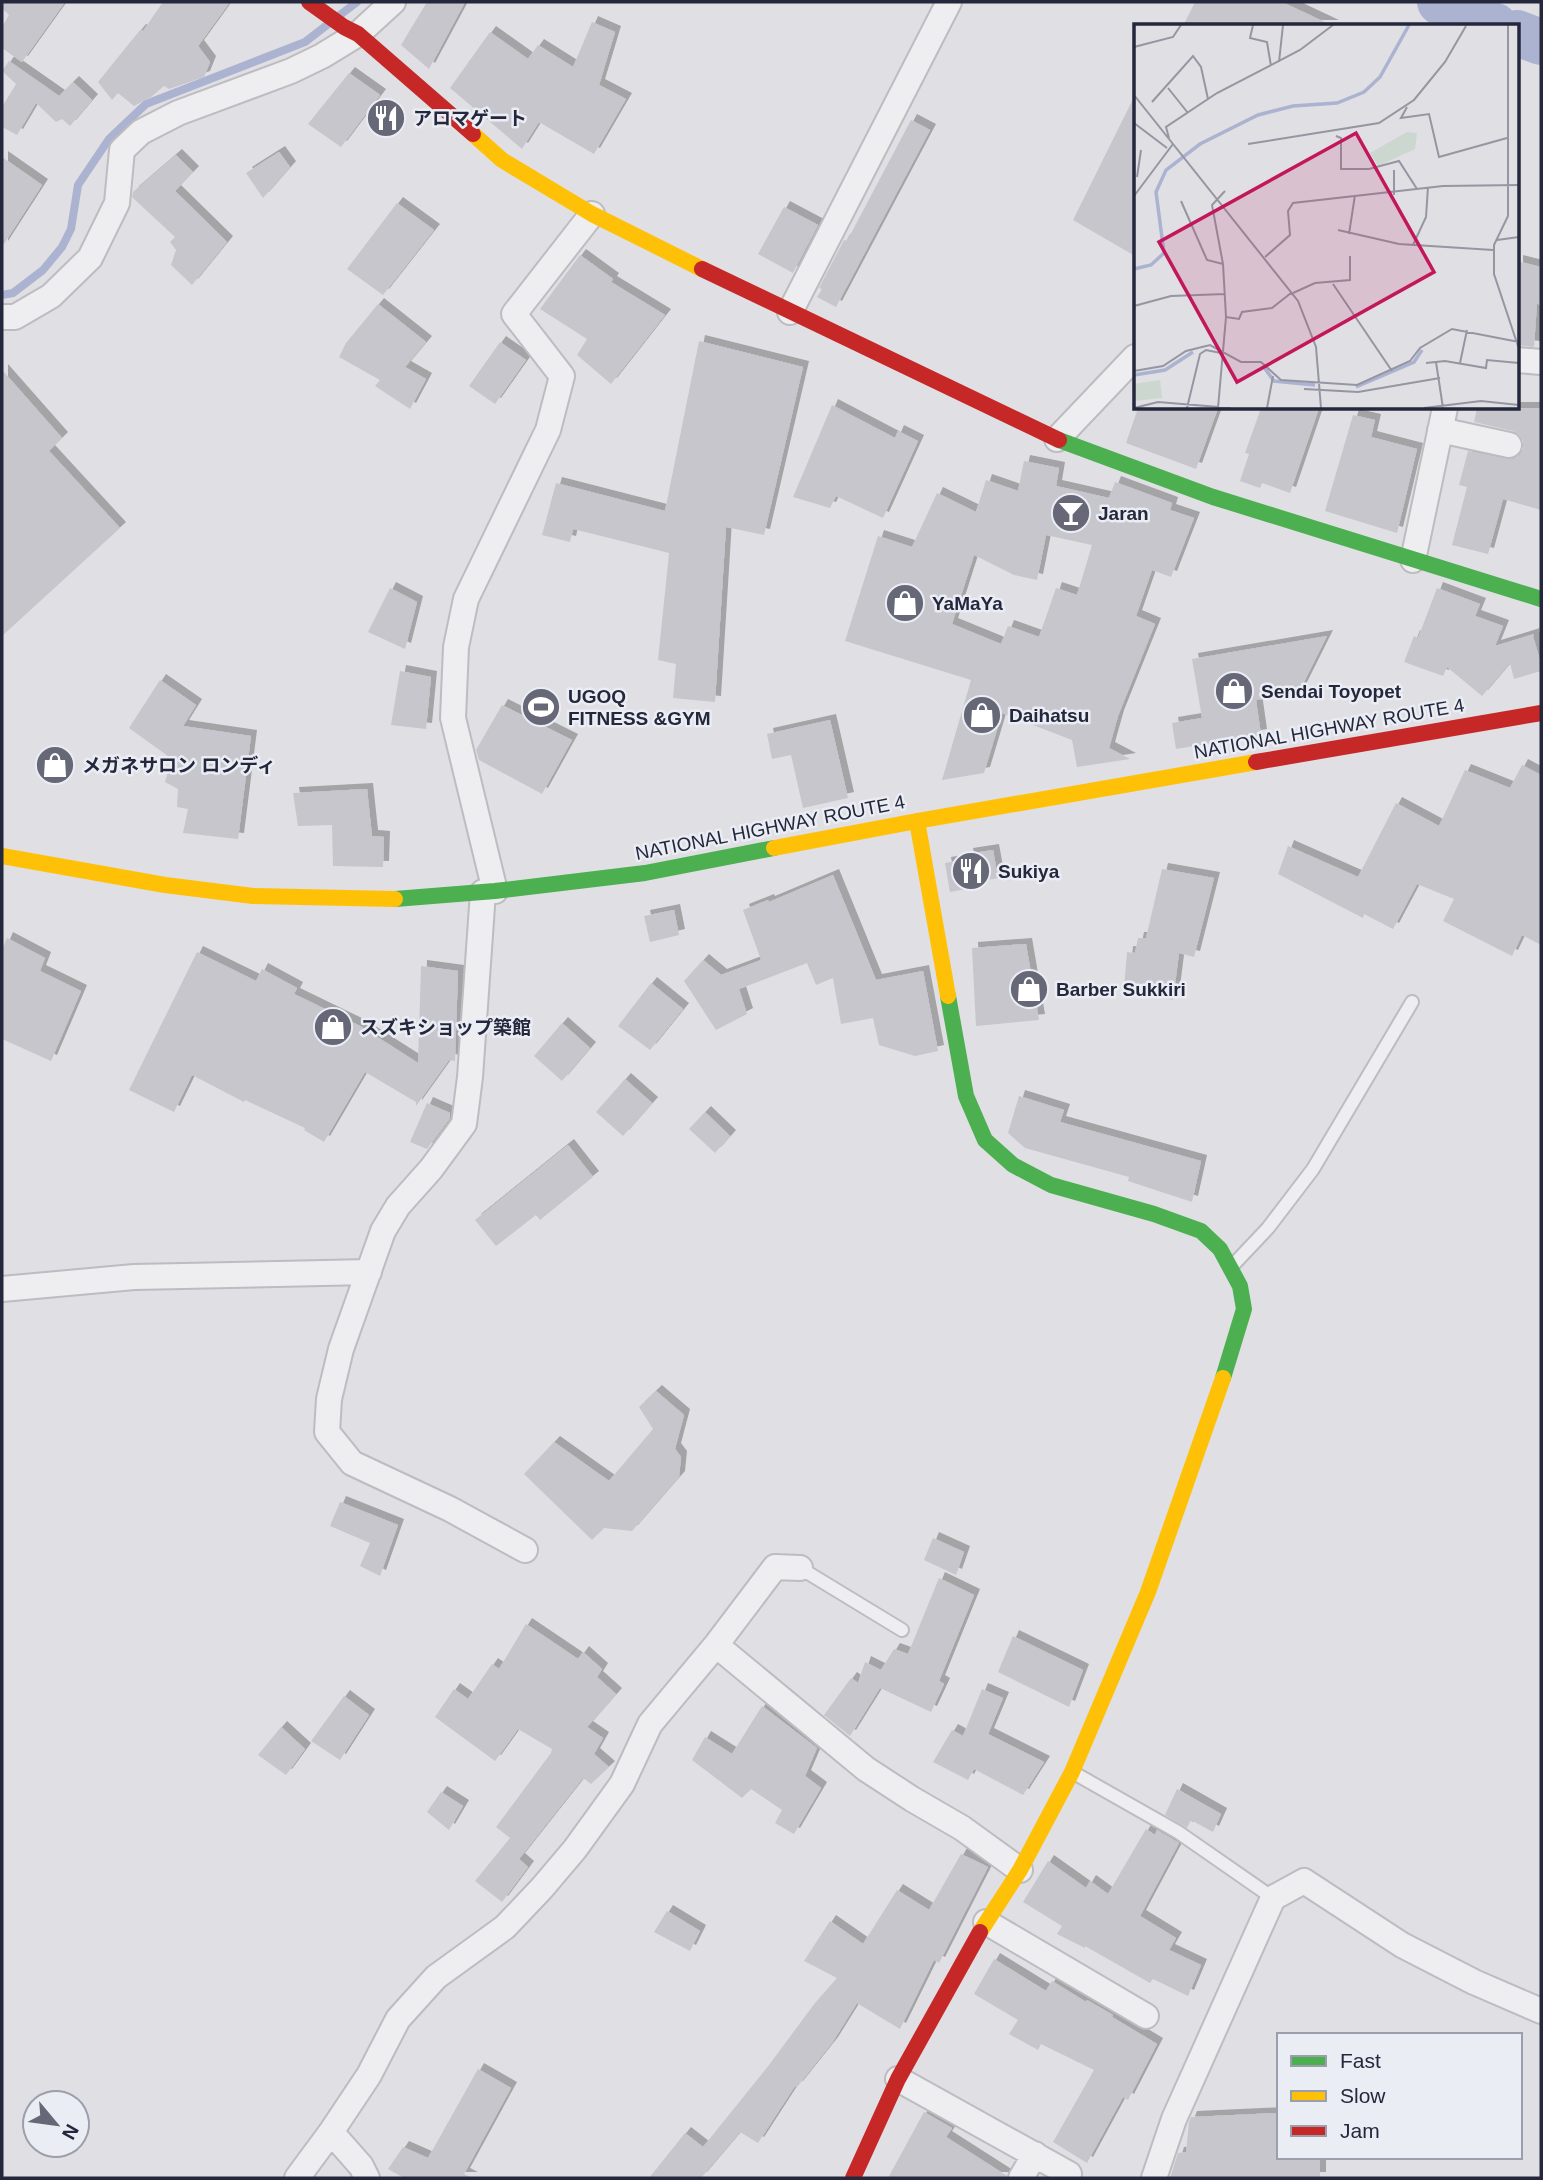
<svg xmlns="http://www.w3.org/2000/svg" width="1543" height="2180" viewBox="0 0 1543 2180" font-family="Helvetica,'Noto Sans JP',sans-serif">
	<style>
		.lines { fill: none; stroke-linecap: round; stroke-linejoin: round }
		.stream { stroke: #abb3d1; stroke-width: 8 }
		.river { stroke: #abb3d1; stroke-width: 46 }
		.building { fill: #c6c6cc; fill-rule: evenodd; filter: url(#shadow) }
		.lane-casing { stroke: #bcbcc1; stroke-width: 16 }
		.street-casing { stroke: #bcbcc1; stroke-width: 28 }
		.lane { stroke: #eeeef1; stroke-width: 12 }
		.street { stroke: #eeeef1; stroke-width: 24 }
		.fast { stroke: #4caf50; stroke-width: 16 }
		.slow { stroke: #ffc107; stroke-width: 16 }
		.jam { stroke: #c62828; stroke-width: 16 }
		.labels { text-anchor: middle; stroke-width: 5; stroke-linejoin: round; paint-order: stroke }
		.poi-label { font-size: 19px; font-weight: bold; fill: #25283d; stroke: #ebedf4; text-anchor: start }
		.street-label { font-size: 19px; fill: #25283d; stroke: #ebedf4 }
		.inset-river { fill: none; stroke: #abb3d1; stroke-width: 3.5 }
		.inset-road { fill: none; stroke: #9596a1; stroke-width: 2 }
		.view { fill: #c2185b; fill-opacity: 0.15; stroke: #c2185b; stroke-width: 3.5 }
		.inset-edge { fill: none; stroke: #25283d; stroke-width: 3.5 }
	</style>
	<defs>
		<filter id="shadow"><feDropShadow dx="6" dy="-6" stdDeviation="0" flood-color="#0004"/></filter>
	</defs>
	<rect width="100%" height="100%" fill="#dfdfe4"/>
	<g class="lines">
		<path class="stream" d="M 340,15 L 357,2
			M 2,295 L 13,293 L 43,270 L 62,247 L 71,229 L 78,185 L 109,139 L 146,104 L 305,42 L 327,25"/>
		<path class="river" d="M 1440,2 L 1458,14 L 1495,26
			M 1517,33 L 1541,42"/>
	</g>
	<path class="building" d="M 2,2 L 65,2 L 22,62 L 2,48 L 2,27 L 9,15 L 2,8 Z
		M 163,2 L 230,2 L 198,46 L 210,62 L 204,77 L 169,89 L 164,86 L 151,97 L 134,106 L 118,93 L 112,100 L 98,82 L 140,30 L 143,31 Z
		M 427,2 L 465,2 L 429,69 L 401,45 Z
		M 1195,2 L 1282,2 L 1333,26 L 1183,26 Z
		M 592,22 L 615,32 L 599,85 L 626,99 L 594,154 L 539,122 L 522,149 L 450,88 L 490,32 L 528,59 L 538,45 L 573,67 Z
		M 9,61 L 59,96 L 73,82 L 92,100 L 70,126 L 62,119 L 56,122 L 36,103 L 17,135 L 2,127 L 2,107 L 16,84 L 2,71 Z
		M 349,73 L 380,95 L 341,147 L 308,124 Z
		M 1135,95 L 1135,256 L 1073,220 Z
		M 911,120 L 930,130 L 836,307 L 817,297 L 822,289 L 819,288 L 844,240 L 847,241 Z
		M 279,152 L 290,167 L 263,198 L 246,173 Z
		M 176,155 L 193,172 L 175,191 L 227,242 L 192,285 L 171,265 L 176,250 L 170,242 L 175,237 L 132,197 L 133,192 Z
		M 2,157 L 42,185 L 2,247 Z
		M 397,203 L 434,230 L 383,295 L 347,269 Z
		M 784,207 L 818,225 L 793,273 L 758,254 Z
		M 580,255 L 613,279 L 611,282 L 665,315 L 611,384 L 577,355 L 587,339 L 540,309 Z
		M 1517,261 L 1541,267 L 1541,306 L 1537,303 L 1534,347 L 1517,345 Z
		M 378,304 L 426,342 L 405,367 L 426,379 L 410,409 L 375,386 L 380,380 L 339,357 L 346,343 Z
		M 699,341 L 803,367 L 764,535 L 726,527 L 715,702 L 673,698 L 676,664 L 658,660 L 669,553 L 573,529 L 570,542 L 542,535 L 556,483 L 665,511 Z
		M 500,342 L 526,360 L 495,404 L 469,386 Z
		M 2,370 L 62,438 L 49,451 L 120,528 L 2,636 Z
		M 832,405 L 895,438 L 898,431 L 918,441 L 883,518 L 836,496 L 830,508 L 793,497 Z
		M 1138,408 L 1218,408 L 1196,469 L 1126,443 Z
		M 1261,408 L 1319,408 L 1290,493 L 1262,483 L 1260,488 L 1240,481 L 1249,454 L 1245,453 Z
		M 1477,408 L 1541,408 L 1541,510 L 1503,499 L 1488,554 L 1452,545 L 1467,487 L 1459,485 L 1468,451 L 1513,459 L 1520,454 L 1523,449 L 1523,441 L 1519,435 L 1513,431 L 1474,422 Z
		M 1353,415 L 1375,420 L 1371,437 L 1417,449 L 1397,533 L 1325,511 Z
		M 1024,461 L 1059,468 L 1056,486 L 1109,498 L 1115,482 L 1172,503 L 1170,510 L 1194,518 L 1171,577 L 1152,570 L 1136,616 L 1155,624 L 1118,716 L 1109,748 L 1130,759 L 1077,767 L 1072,740 L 1002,713 L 984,773 L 942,780 L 971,680 L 845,641 L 878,536 L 912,547 L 937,493 L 976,512 L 986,480 L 1018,491 ZM 1046,535 L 1092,545 L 1077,595 L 1056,588 L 1039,637 L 1008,626 L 1001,644 L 952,624 L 974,555 L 1014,575 L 1037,580 Z
		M 390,588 L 417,602 L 405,649 L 368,632 Z
		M 1437,588 L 1480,604 L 1475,616 L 1503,626 L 1495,646 L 1534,634 L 1533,636 L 1541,664 L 1541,671 L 1514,679 L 1510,663 L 1482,696 L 1447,667 L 1443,676 L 1404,662 L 1414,636 L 1418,638 Z
		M 1327,636 L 1299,692 L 1256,700 L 1261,735 L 1176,749 L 1172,723 L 1202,718 L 1192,659 Z
		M 400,671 L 431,677 L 426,729 L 391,725 Z
		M 160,680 L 196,705 L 183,726 L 251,736 L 238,839 L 183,833 L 188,809 L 177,807 L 178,789 L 165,782 L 172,759 L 129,728 Z
		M 502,705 L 572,740 L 542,794 L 479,760 L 476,750 Z
		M 830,720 L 848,798 L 803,808 L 791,755 L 772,759 L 767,734 Z
		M 1522,765 L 1541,775 L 1541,945 L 1522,935 L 1512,956 L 1443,921 L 1454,899 L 1417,884 L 1393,929 L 1364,914 L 1363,918 L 1278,874 L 1288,846 L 1358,877 L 1396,803 L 1439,826 L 1465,770 L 1510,788 Z
		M 367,789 L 372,836 L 384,837 L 383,867 L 333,866 L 332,825 L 298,826 L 293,793 Z
		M 993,850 L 998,878 L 982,881 L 983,886 L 950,892 L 945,863 L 968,859 L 967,854 Z
		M 1162,869 L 1214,878 L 1194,957 L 1179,953 L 1173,1000 L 1124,988 L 1127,952 L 1135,953 L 1138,938 L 1146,938 Z
		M 833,875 L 876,980 L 923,971 L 938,1051 L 915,1056 L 879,1045 L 873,1018 L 841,1024 L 833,978 L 816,985 L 807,963 L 739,989 L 747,1014 L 716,1030 L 684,981 L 703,960 L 721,975 L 761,960 L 743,910 L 768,900 L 769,902 Z
		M 674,910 L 679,935 L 650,942 L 644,916 Z
		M 7,938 L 45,958 L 40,971 L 81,991 L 51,1061 L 2,1039 L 2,950 Z
		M 1026,944 L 1039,1020 L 976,1026 L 972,948 Z
		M 197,952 L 256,981 L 262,969 L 297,988 L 294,994 L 360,1026 L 418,1063 L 421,966 L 458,971 L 455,1061 L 449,1060 L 416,1106 L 416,1102 L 365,1072 L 324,1142 L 304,1130 L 305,1128 L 245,1100 L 244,1102 L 192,1075 L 174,1112 L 129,1090 Z
		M 651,983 L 683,1009 L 650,1050 L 618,1026 Z
		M 562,1023 L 590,1048 L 562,1081 L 534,1056 Z
		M 625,1079 L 652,1103 L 623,1136 L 596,1112 Z
		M 1019,1096 L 1064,1110 L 1060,1122 L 1201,1161 L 1192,1202 L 1128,1181 L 1129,1177 L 1025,1148 L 1008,1133 Z
		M 427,1103 L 450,1113 L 450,1118 L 427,1149 L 410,1142 Z
		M 705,1112 L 730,1136 L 715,1153 L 689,1129 Z
		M 568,1145 L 593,1177 L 540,1220 L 536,1215 L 496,1246 L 475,1220 Z
		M 656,1391 L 684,1415 L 675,1449 L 681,1457 L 679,1477 L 632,1531 L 604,1528 L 592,1540 L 524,1474 L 554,1442 L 609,1481 L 653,1429 L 639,1407 Z
		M 340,1502 L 398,1525 L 380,1576 L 360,1566 L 370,1543 L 330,1526 Z
		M 933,1538 L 964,1552 L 956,1575 L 924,1560 Z
		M 939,1578 L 974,1595 L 939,1681 L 944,1684 L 931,1712 L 880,1688 L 850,1736 L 824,1715 L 851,1678 L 858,1683 L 865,1662 L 881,1670 L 894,1649 L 908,1654 Z
		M 526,1624 L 578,1659 L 583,1652 L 602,1669 L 597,1677 L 616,1694 L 587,1727 L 603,1738 L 594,1754 L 609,1767 L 591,1784 L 583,1778 L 519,1859 L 528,1867 L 502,1902 L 475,1881 L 510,1838 L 496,1827 L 551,1753 L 552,1749 L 518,1729 L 495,1761 L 435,1717 L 454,1689 L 468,1699 L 492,1664 L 499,1669 Z
		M 1013,1636 L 1083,1670 L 1069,1707 L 998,1672 Z
		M 982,1689 L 1003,1698 L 988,1734 L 1044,1762 L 1023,1795 L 974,1769 L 968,1780 L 933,1762 L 952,1730 L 963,1736 Z
		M 344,1696 L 369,1715 L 340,1760 L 311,1741 Z
		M 762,1706 L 817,1748 L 805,1776 L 821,1788 L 794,1834 L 775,1823 L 782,1810 L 751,1789 L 742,1798 L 692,1760 L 705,1737 L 732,1754 Z
		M 281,1727 L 305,1749 L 286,1775 L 258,1755 Z
		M 1177,1789 L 1221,1814 L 1213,1832 L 1191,1820 L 1187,1828 L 1165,1815 Z
		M 441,1792 L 463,1806 L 449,1830 L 427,1812 Z
		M 1146,1829 L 1155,1835 L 1157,1830 L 1179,1843 L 1140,1916 L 1176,1938 L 1169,1950 L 1201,1965 L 1188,1996 L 1153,1979 L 1150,1983 L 1085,1946 L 1085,1948 L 1057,1934 L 1062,1926 L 1023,1902 L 1048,1861 L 1086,1888 L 1090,1881 L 1108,1894 Z
		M 961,1854 L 988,1867 L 939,1963 L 934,1960 L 900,2029 L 857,2003 L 832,2043 L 797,2087 L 795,2086 L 758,2143 L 740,2132 L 701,2178 L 649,2178 L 685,2133 L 703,2147 L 769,2065 L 815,2003 L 837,1978 L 804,1961 L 830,1921 L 863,1944 L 897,1890 L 929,1910 Z
		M 667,1911 L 700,1931 L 690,1951 L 654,1932 Z
		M 994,1959 L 1046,1991 L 1052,1981 L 1086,2002 L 1087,2000 L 1113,2015 L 1112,2017 L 1157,2044 L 1128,2100 L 1123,2097 L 1087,2163 L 1053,2142 L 1094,2070 L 1041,2044 L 1038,2050 L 1009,2034 L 1018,2020 L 974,1994 Z
		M 478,2069 L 511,2088 L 464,2174 L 472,2178 L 404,2178 L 388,2169 L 403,2147 L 428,2158 Z
		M 924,2112 L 952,2128 L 946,2137 L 1007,2176 L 1006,2178 L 888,2178 Z
		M 1279,2113 L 1279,2157 L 1320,2157 L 1320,2178 L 1170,2178 L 1178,2153 L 1186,2152 L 1189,2122 L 1191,2117 Z"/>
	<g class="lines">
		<g class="lane-casing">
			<path id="lane" d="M 1234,1264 L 1268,1228 L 1313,1169 L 1412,1002
				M 800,1568 L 902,1630
				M 1074,1773 L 1178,1832 L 1273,1898"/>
		</g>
		<g class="street-casing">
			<path id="street" d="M 790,312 L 949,2
				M 2,317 L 15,317 L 51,296 L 90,258 L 117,203 L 122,150 L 141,132 L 178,113 L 291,71 L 322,56 L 358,34 L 393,2
				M 1517,360 L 1541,362
				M 1440,430 L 1509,445
				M 1057,439 L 1135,357
				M 1413,560 L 1445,408
				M 495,891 L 453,718 L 456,647 L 466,599 L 548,430 L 562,376 L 514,314 L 592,214
				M 483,892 L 470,1077 L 464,1124 L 431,1169 L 398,1206 L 383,1231 L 341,1349 L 329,1399 L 327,1432 L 352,1463 L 450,1509 L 525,1550
				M 2,1289 L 134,1277 L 369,1272
				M 716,1645 L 866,1769 L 912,1799 L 962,1828 L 1020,1870
				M 986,1922 L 1146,2016
				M 898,2079 L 1069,2174
				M 331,2132 L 361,2166 L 367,2178
				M 297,2178 L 331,2132 L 369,2075 L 398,2019 L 436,1977 L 505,1927 L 542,1888 L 575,1849 L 622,1784 L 650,1724 L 716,1645 L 775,1567 L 800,1568
				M 1021,2178 L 1035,2154
				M 1154,2178 L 1174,2119 L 1273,1898 L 1304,1881 L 1402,1945 L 1474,1982 L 1541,2011"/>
		</g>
		<use href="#lane" class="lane"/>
		<use href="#street" class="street"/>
		<path class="fast" d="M 1059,440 L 1213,497 L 1541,599
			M 395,899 L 495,891 L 645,873 L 774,848
			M 948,996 L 966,1096 L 985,1140 L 1013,1165 L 1051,1185 L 1154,1214 L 1201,1231 L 1220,1249 L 1240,1286 L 1244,1309 L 1223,1378"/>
		<path class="slow" d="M 473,134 L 502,160 L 592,214 L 702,269
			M 917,821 L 948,996
			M 774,848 L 917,821 L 1256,762
			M 2,856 L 165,885 L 253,896 L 395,899
			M 980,1932 L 1020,1870 L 1072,1772 L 1148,1592 L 1223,1378"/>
		<path class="jam" d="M 309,2 L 344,27 L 358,34 L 473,134
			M 702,269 L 1059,440
			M 1256,762 L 1541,713
			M 853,2178 L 898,2079 L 980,1932"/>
	</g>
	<defs>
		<g id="restaurant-disc" transform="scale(2.0125)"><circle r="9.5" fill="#666877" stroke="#ebedf4"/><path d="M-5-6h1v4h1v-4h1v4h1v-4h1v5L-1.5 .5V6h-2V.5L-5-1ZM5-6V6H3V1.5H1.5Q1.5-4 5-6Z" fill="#fff"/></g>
		<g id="bar-disc" transform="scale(2.0125)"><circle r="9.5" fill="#666877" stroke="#ebedf4"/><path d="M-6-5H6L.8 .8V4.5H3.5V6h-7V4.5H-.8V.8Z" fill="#fff"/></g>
		<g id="shop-disc" transform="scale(2.0125)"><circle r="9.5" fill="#666877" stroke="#ebedf4"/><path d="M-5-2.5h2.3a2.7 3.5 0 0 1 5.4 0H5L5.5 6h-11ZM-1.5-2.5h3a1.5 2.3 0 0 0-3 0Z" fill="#fff"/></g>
		<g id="stadium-disc" transform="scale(2.0125)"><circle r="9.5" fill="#666877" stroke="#ebedf4"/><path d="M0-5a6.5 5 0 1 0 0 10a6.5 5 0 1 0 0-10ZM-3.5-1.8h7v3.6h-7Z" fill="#fff"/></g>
	</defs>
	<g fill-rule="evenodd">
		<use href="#restaurant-disc" x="386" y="118"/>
		<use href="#bar-disc" x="1071" y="513"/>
		<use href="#shop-disc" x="905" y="603"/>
		<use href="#shop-disc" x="1234" y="691"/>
		<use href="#stadium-disc" x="541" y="707"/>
		<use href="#shop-disc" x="982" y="715"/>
		<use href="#shop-disc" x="55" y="765"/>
		<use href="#restaurant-disc" x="971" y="871"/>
		<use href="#shop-disc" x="1029" y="989"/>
		<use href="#shop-disc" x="333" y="1027"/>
	</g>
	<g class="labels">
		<g class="poi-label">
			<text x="413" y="125">アロマゲート</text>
			<text x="1098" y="520">Jaran</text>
			<text x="932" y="610">YaMaYa</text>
			<text x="1261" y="698">Sendai Toyopet</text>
			<text x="568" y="703">UGOQ<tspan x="568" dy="22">FITNESS &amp;GYM</tspan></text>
			<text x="1009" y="722">Daihatsu</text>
			<text x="82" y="772">メガネサロン ロンディ</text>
			<text x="998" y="878">Sukiya</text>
			<text x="1056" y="996">Barber Sukkiri</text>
			<text x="360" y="1034">スズキショップ築館</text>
		</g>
		<g class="street-label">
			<text transform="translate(1329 728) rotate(-10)" y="7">NATIONAL HIGHWAY ROUTE 4</text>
			<text transform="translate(770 827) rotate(-11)" y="7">NATIONAL HIGHWAY ROUTE 4</text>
		</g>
	</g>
	<g transform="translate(1134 24)">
		<rect width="385" height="385" fill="#dfdfe4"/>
		<path d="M 273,108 L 283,109 L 281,125 L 244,142 L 236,129 ZM 26,356 L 28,374 L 0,377 L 0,360 Z" fill="#ccd7cf"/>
		<path class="inset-river" d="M 0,245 L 17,241 L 30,229 L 22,168 L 32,146 L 66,120 L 124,91 L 159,82 L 203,79 L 230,68 L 246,53 L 275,1M 129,342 L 140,357 L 181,361M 0,351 L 31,346 L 59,328M 222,363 L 280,338 L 288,326"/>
		<path class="inset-road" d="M 119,1 L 116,14 L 133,18 L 137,42M 374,1 L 374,192 L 360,221 L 360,250 L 385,325M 0,23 L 39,13 L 47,1M 145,38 L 149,1M 34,64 L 54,89M 0,71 L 164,277 L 182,323 L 187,384M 18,78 L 59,32 L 67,43 L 74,75M 273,83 L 267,94 L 295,90 L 305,133 L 373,114M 0,99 L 33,124M 202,112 L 207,114 L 207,145 L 235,145 L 265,137 L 283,165M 35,114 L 32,103 L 83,69 L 166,26 L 199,1M 114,120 L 245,99 L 280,76 L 311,38 L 332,2M 260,146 L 260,171M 3,153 L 7,126M 0,172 L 39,120M 47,177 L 73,236 L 89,240M 204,206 L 265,220 L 359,226M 215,210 L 221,171M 363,216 L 385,213M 279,221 L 292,193 L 294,163M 131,233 L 156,211 L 154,187 L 159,179 L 309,162 L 385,161M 199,260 L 258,347M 159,269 L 181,259 L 216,256 L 216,232M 0,282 L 37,272 L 91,270M 92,293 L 105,295 L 108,288 L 138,284 L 157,269M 302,338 L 309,384M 292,339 L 311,337 L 352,344 L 353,336 L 385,339M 326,339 L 333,306M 0,347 L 29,342 L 52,327 L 76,321 L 107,338 L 127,338 L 147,356 L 223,361 L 276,337 L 286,324 L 318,305 L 385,318M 170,365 L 224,368 L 306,354M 0,384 L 24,378 L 97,384M 53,384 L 66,330 L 72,326 L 87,329M 84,384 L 92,293 L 89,240 L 78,181 L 91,167M 133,384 L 139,352M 290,384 L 347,377 L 385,381"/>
		<path class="view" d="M 222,109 L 300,248 L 103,358 L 25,218 Z"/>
		<rect width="385" height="385" class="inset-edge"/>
	</g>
	<rect width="1543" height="2180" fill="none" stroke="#25283d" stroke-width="7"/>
	<rect x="1277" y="2033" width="245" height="126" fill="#ebedf4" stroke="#9c9eab" stroke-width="2"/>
	<rect x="1291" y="2056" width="35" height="10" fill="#4caf50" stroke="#9c9eab" stroke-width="2"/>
	<text x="1340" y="2068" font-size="21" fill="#25283d">Fast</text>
	<rect x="1291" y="2091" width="35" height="10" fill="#ffc107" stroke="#9c9eab" stroke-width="2"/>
	<text x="1340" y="2103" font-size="21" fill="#25283d">Slow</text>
	<rect x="1291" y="2126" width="35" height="10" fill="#c62828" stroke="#9c9eab" stroke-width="2"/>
	<text x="1340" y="2138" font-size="21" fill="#25283d">Jam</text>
	<g transform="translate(56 2124) rotate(119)"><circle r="33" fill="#ebedf4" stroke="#9c9eab" stroke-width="2"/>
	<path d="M0-5L12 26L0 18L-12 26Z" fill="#666877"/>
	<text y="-10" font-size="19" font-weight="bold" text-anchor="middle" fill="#25283d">N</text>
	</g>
</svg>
